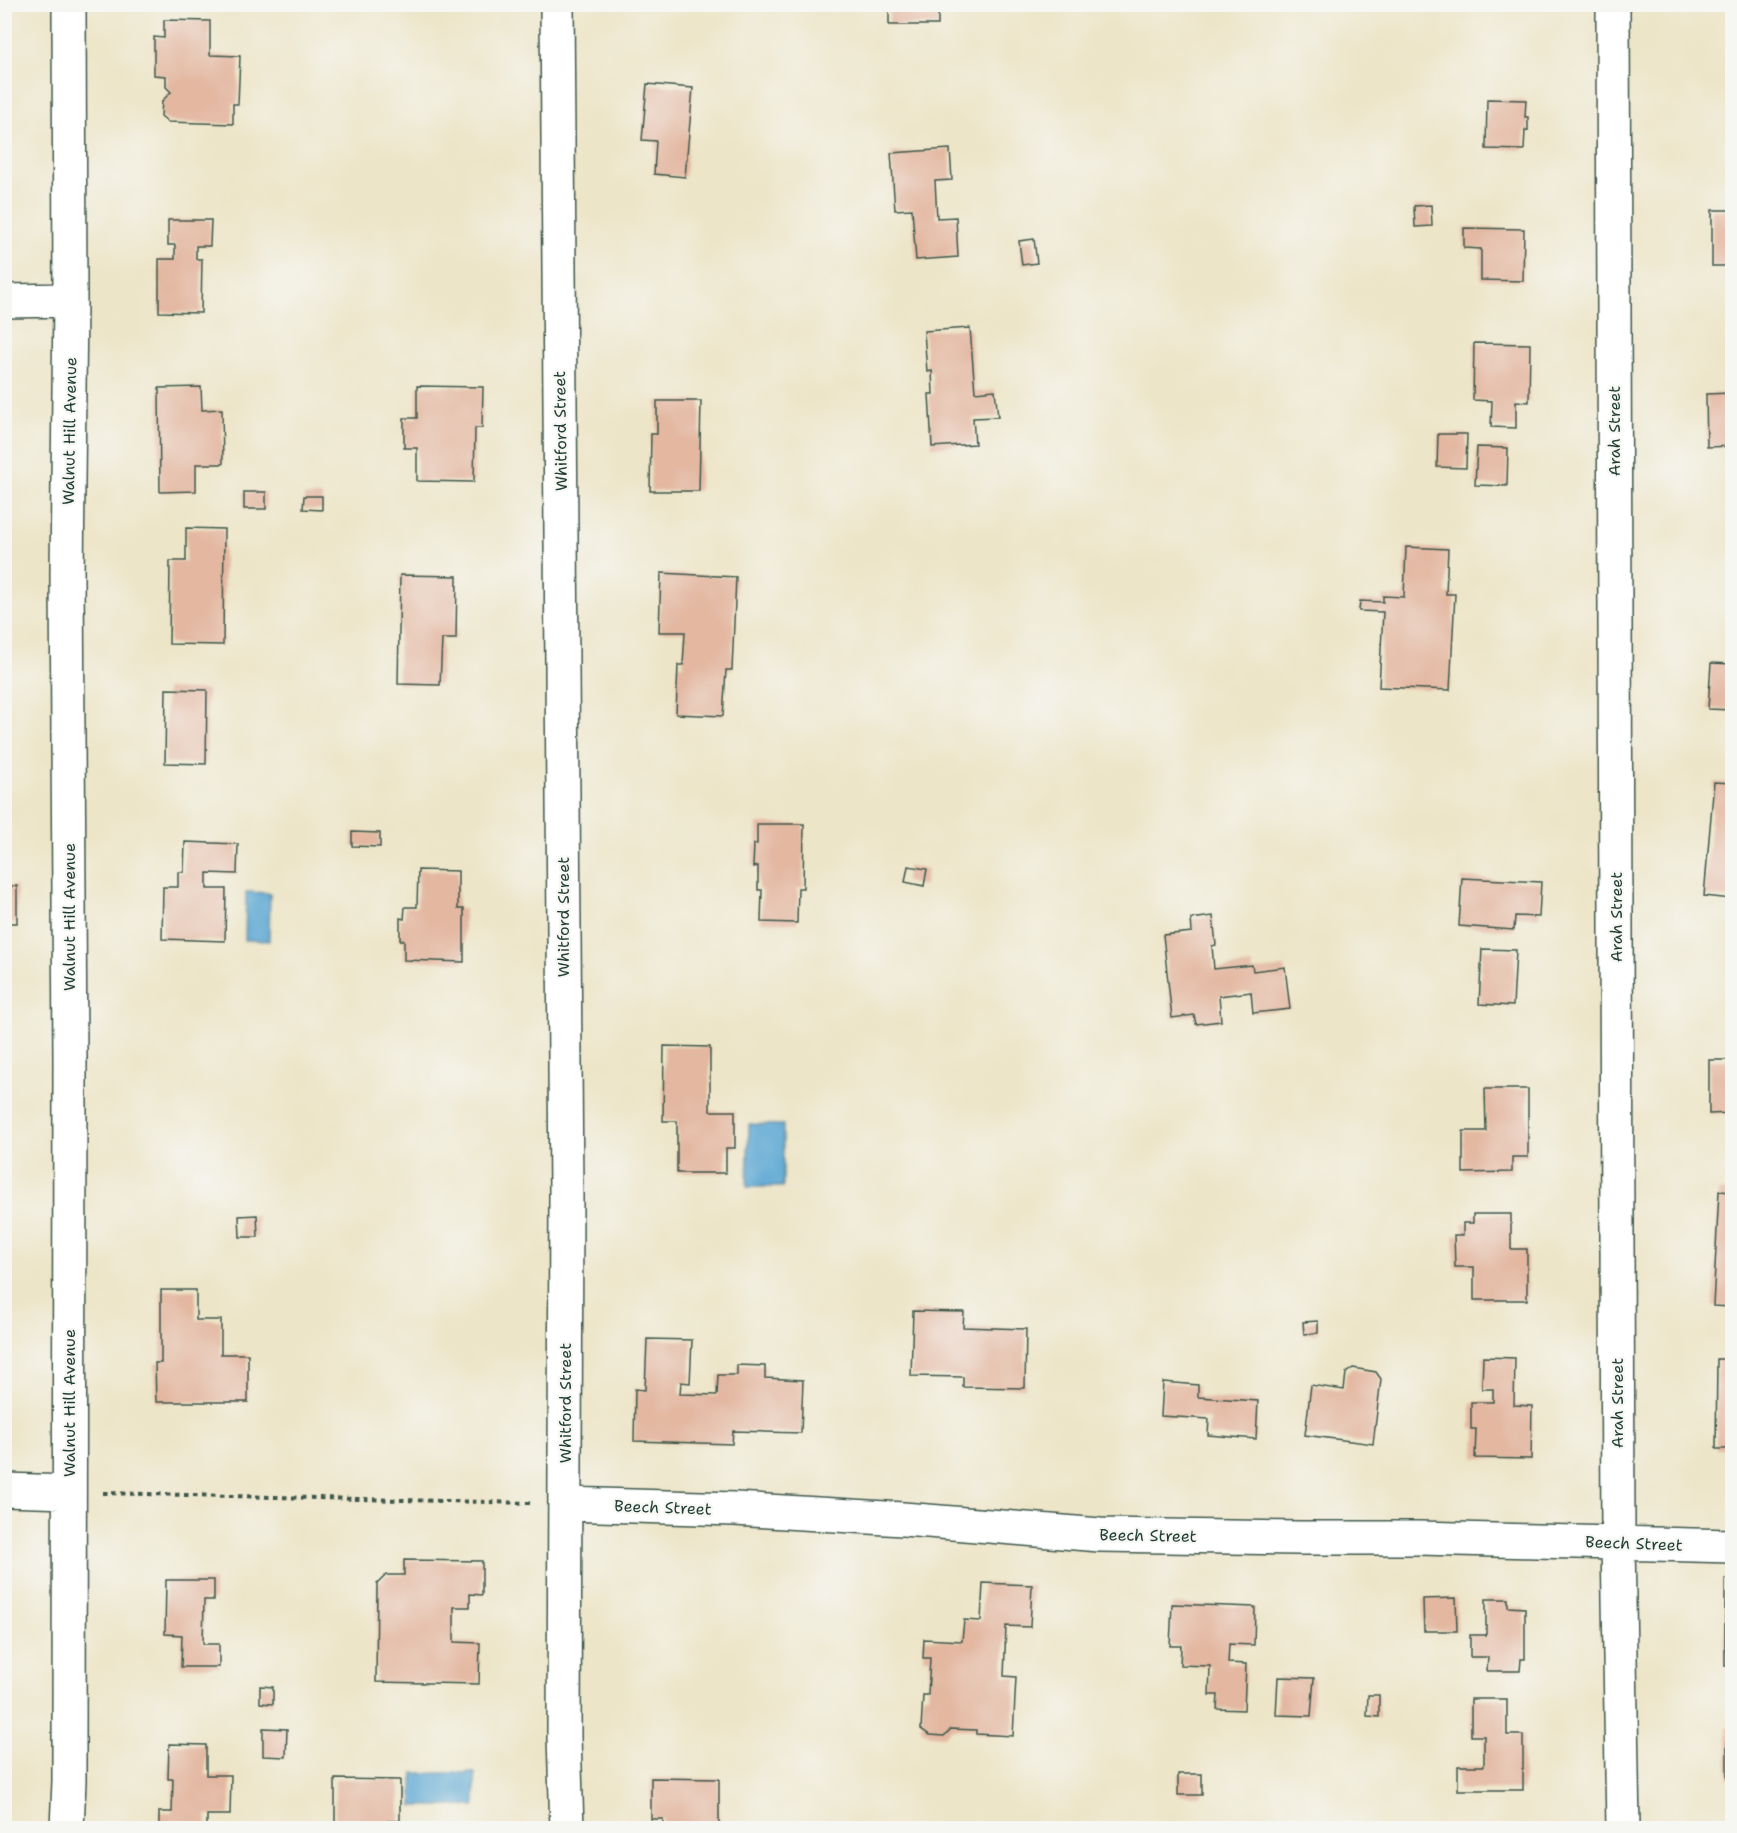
<svg xmlns="http://www.w3.org/2000/svg" width="1737" height="1833" viewBox="0 0 1737 1833" font-family="'Shantell Sans',sans-serif">
	<style>
		.water { fill: #59a5d2; stroke: #3c7183; stroke-width: 1.5 }
		.building { fill: #e3b7a0 }
		.lines { fill: none; stroke-linecap: round; stroke-linejoin: round }
		.minor-casing { stroke: #3e564a; stroke-width: 36 }
		.path { stroke: #3e564a; stroke-width: 4; stroke-dasharray: 4.5 4.5; stroke-linecap: butt }
		.minor { stroke: #fff; stroke-width: 33 }
		.labels { text-anchor: middle; stroke-width: 4.5; stroke-linejoin: round; paint-order: stroke }
		.street-label { font-size: 16px; fill: #1f3d34; stroke: #f6f6f2 }
	</style>
	<rect width="100%" height="100%" fill="#f6f6f2"/>
	<filter id="ink" filterUnits="userSpaceOnUse"><feTurbulence type="fractalNoise" baseFrequency=".0167" numOctaves="2"/><feDisplacementMap in="SourceGraphic" scale="12" xChannelSelector="R" yChannelSelector="G"/><feConvolveMatrix kernelMatrix="1 2 1 2 8 2 1 2 1" color-interpolation-filters="sRGB"/></filter>
	<filter id="wash" filterUnits="userSpaceOnUse"><feTurbulence type="fractalNoise" baseFrequency=".008" numOctaves="4" result="noise"/><feDisplacementMap in="SourceGraphic" scale="24" xChannelSelector="R" yChannelSelector="G"/><feGaussianBlur stdDeviation="1.35" result="paint"/><feColorMatrix in="noise" values="0 0 0 0 0 0 0 0 0 0 0 0 0 0 0 0 0 1.4 0 .05"/><feComposite in="paint" operator="in"/></filter>
	<g filter="url(#wash)">
		<rect width="100%" height="100%" fill="#ede5c8"/>
		<path class="water" d="M 246,892 L 270,893 L 269,941 L 245,940 Z
			M 749,1124 L 783,1125 L 783,1187 L 747,1187 Z
			M 413,1773 L 475,1773 L 475,1806 L 413,1806 Z"/>
		<g id="blocks">
			<path class="building" d="M 889,4 L 938,4 L 938,25 L 889,25 Z
				M 1470,5 L 1517,5 L 1515,9 L 1470,6 Z
				M 164,20 L 210,21 L 210,55 L 240,56 L 238,104 L 233,104 L 233,124 L 168,122 L 161,116 L 162,101 L 171,92 L 166,87 L 166,76 L 154,75 L 154,37 L 164,38 Z
				M 647,84 L 693,88 L 685,177 L 654,174 L 656,141 L 642,140 Z
				M 1487,99 L 1526,100 L 1525,117 L 1528,117 L 1528,131 L 1525,130 L 1524,150 L 1486,149 Z
				M 950,149 L 952,180 L 935,181 L 937,218 L 956,217 L 958,257 L 916,260 L 912,209 L 895,210 L 891,153 Z
				M 1431,205 L 1432,226 L 1415,227 L 1414,206 Z
				M 1712,210 L 1732,210 L 1732,266 L 1712,266 Z
				M 168,220 L 211,220 L 210,246 L 196,246 L 196,259 L 202,259 L 201,313 L 159,312 L 159,259 L 175,259 L 175,245 L 168,245 Z
				M 1464,228 L 1524,229 L 1523,281 L 1481,280 L 1481,249 L 1464,248 Z
				M 1034,239 L 1037,263 L 1022,265 L 1019,241 Z
				M 970,328 L 975,392 L 995,390 L 998,417 L 973,418 L 975,444 L 932,447 L 929,394 L 933,394 L 932,371 L 927,372 L 924,331 Z
				M 1474,343 L 1530,344 L 1529,402 L 1516,401 L 1516,428 L 1491,427 L 1492,401 L 1473,400 Z
				M 417,386 L 483,387 L 482,428 L 475,428 L 474,482 L 417,481 L 417,448 L 404,448 L 404,418 L 417,418 Z
				M 201,387 L 202,410 L 222,409 L 223,464 L 196,464 L 196,491 L 160,492 L 159,388 Z
				M 1732,393 L 1732,446 L 1707,447 L 1706,394 Z
				M 657,401 L 701,401 L 699,491 L 650,491 L 651,434 L 657,434 Z
				M 1438,434 L 1467,434 L 1466,468 L 1437,467 Z
				M 1477,447 L 1508,448 L 1507,486 L 1475,485 Z
				M 244,492 L 266,492 L 266,509 L 244,509 Z
				M 304,496 L 322,496 L 322,510 L 303,509 Z
				M 186,528 L 224,529 L 223,645 L 169,644 L 170,561 L 186,561 Z
				M 1406,547 L 1448,549 L 1446,594 L 1455,594 L 1450,690 L 1379,687 L 1383,612 L 1359,611 L 1360,601 L 1383,602 L 1383,596 L 1404,597 Z
				M 661,573 L 736,577 L 732,670 L 726,670 L 723,716 L 676,714 L 678,665 L 683,665 L 685,632 L 659,632 Z
				M 400,575 L 457,576 L 456,639 L 442,639 L 440,685 L 398,684 Z
				M 1711,663 L 1732,664 L 1732,710 L 1708,709 Z
				M 166,689 L 207,690 L 206,764 L 165,763 Z
				M 1714,782 L 1732,783 L 1732,899 L 1704,896 Z
				M 757,824 L 804,824 L 803,888 L 798,888 L 797,923 L 761,922 L 762,890 L 758,890 L 758,866 L 753,867 L 754,844 L 757,844 Z
				M 352,832 L 380,833 L 380,847 L 352,846 Z
				M 185,842 L 238,844 L 237,874 L 207,873 L 207,889 L 226,889 L 225,941 L 162,939 L 163,887 L 178,887 L 178,872 L 184,872 Z
				M 908,866 L 927,869 L 924,886 L 905,882 Z
				M 418,870 L 458,871 L 458,909 L 464,909 L 464,962 L 404,960 L 404,940 L 400,940 L 400,918 L 404,919 L 405,907 L 417,907 Z
				M 1462,878 L 1541,882 L 1539,917 L 1515,916 L 1514,930 L 1459,926 Z
				M 4,886 L 17,886 L 17,923 L 4,923 Z
				M 1213,916 L 1216,945 L 1212,946 L 1214,969 L 1252,965 L 1253,971 L 1285,967 L 1290,1009 L 1253,1013 L 1251,992 L 1219,996 L 1221,1021 L 1196,1024 L 1194,1015 L 1172,1018 L 1163,935 L 1192,932 L 1191,919 Z
				M 1482,949 L 1516,950 L 1513,1006 L 1479,1004 Z
				M 664,1046 L 710,1047 L 710,1111 L 735,1111 L 735,1148 L 726,1148 L 726,1173 L 677,1173 L 677,1121 L 663,1121 Z
				M 1709,1060 L 1732,1060 L 1732,1113 L 1709,1114 Z
				M 1485,1089 L 1528,1089 L 1528,1157 L 1512,1157 L 1512,1172 L 1463,1173 L 1463,1131 L 1486,1131 Z
				M 1719,1191 L 1732,1192 L 1732,1307 L 1713,1306 Z
				M 1473,1214 L 1511,1214 L 1511,1249 L 1527,1249 L 1527,1300 L 1474,1300 L 1474,1267 L 1455,1267 L 1454,1235 L 1463,1235 L 1463,1223 L 1473,1223 Z
				M 257,1215 L 258,1237 L 240,1237 L 239,1216 Z
				M 161,1290 L 196,1290 L 196,1320 L 221,1320 L 221,1354 L 248,1354 L 248,1402 L 156,1402 L 155,1363 L 161,1363 Z
				M 913,1311 L 964,1312 L 963,1327 L 1026,1329 L 1025,1388 L 963,1387 L 963,1377 L 911,1376 Z
				M 1318,1321 L 1318,1333 L 1304,1334 L 1303,1322 Z
				M 647,1339 L 692,1340 L 690,1383 L 681,1382 L 680,1394 L 717,1395 L 718,1375 L 737,1375 L 737,1365 L 765,1366 L 765,1378 L 803,1380 L 801,1433 L 733,1431 L 732,1444 L 634,1441 L 635,1389 L 645,1390 Z
				M 1483,1357 L 1515,1358 L 1514,1405 L 1532,1406 L 1531,1459 L 1475,1458 L 1476,1429 L 1471,1429 L 1471,1402 L 1493,1402 L 1493,1389 L 1482,1389 Z
				M 1717,1359 L 1732,1359 L 1732,1449 L 1716,1449 Z
				M 1353,1368 L 1376,1372 L 1381,1379 L 1373,1444 L 1305,1435 L 1311,1385 L 1344,1390 L 1346,1373 Z
				M 1163,1382 L 1198,1385 L 1198,1397 L 1258,1401 L 1256,1439 L 1208,1435 L 1209,1419 L 1161,1416 Z
				M 404,1560 L 482,1561 L 482,1595 L 470,1594 L 470,1607 L 454,1607 L 454,1642 L 480,1643 L 479,1684 L 376,1682 L 377,1584 L 386,1575 L 404,1575 Z
				M 1725,1579 L 1732,1579 L 1732,1666 L 1725,1666 Z
				M 166,1580 L 214,1580 L 214,1600 L 204,1600 L 203,1644 L 219,1644 L 219,1667 L 181,1667 L 182,1635 L 165,1634 Z
				M 983,1583 L 1032,1585 L 1030,1627 L 1006,1626 L 1004,1676 L 1016,1677 L 1013,1736 L 976,1734 L 976,1730 L 951,1729 L 944,1736 L 930,1735 L 921,1729 L 923,1695 L 928,1695 L 930,1658 L 923,1658 L 924,1639 L 962,1641 L 964,1620 L 981,1621 Z
				M 1456,1598 L 1457,1631 L 1424,1631 L 1423,1599 Z
				M 1486,1599 L 1508,1599 L 1508,1607 L 1525,1608 L 1525,1659 L 1521,1659 L 1520,1671 L 1487,1671 L 1488,1657 L 1470,1657 L 1470,1635 L 1486,1635 Z
				M 1172,1604 L 1255,1607 L 1254,1645 L 1229,1644 L 1228,1663 L 1246,1664 L 1244,1710 L 1217,1709 L 1218,1695 L 1209,1695 L 1210,1666 L 1180,1665 L 1181,1646 L 1170,1646 Z
				M 1278,1677 L 1314,1678 L 1311,1716 L 1276,1715 Z
				M 260,1686 L 273,1687 L 273,1704 L 260,1703 Z
				M 1368,1695 L 1379,1695 L 1379,1717 L 1367,1716 Z
				M 1471,1699 L 1507,1699 L 1507,1735 L 1523,1735 L 1523,1790 L 1458,1790 L 1458,1766 L 1484,1766 L 1484,1736 L 1471,1736 Z
				M 1727,1727 L 1732,1727 L 1732,1778 L 1727,1778 Z
				M 263,1728 L 287,1729 L 286,1757 L 263,1756 Z
				M 169,1744 L 206,1745 L 206,1775 L 231,1775 L 230,1815 L 207,1815 L 207,1828 L 159,1828 L 159,1812 L 172,1812 L 173,1779 L 168,1779 Z
				M 1178,1774 L 1202,1774 L 1202,1795 L 1178,1795 Z
				M 651,1778 L 719,1779 L 719,1828 L 663,1828 L 663,1819 L 651,1819 Z
				M 335,1779 L 400,1780 L 400,1821 L 387,1821 L 387,1828 L 335,1828 Z"/>
		</g>
	</g>
	<g filter="url(#ink)">
		<use href="#blocks" fill-opacity="0" stroke="#3e564a" stroke-width="1.5"/>
		<g class="lines">
			<g class="minor-casing">
				<path id="minor" d="M 557,4 L 566,1195 L 564,1737 L 567,1828
					M 1613,4 L 1618,1542 L 1623,1828
					M 4,301 L 70,300
					M 4,1490 L 69,1492
					M 565,1504 L 735,1509 L 903,1519 L 1100,1535 L 1300,1538 L 1419,1538 L 1732,1546
					M 67,1828 L 69,1781 L 70,1059 L 67,575 L 70,300 L 69,4"/>
			</g>
			<path class="path" d="M 103,1493 L 530,1503"/>
			<use href="#minor" class="minor"/>
		</g>
	</g>
	<g class="labels">
		<g class="street-label">
			<text transform="translate(69 431) rotate(-89)" y="6">Walnut Hill Avenue</text>
			<text transform="translate(560 431) rotate(-91)" y="6">Whitford Street</text>
			<text transform="translate(1614 431) rotate(-90)" y="6">Arah Street</text>
			<text transform="translate(69 917) rotate(-90)" y="6">Walnut Hill Avenue</text>
			<text transform="translate(563 917) rotate(-90)" y="6">Whitford Street</text>
			<text transform="translate(1616 917) rotate(-90)" y="6">Arah Street</text>
			<text transform="translate(69 1403) rotate(-90)" y="6">Walnut Hill Avenue</text>
			<text transform="translate(565 1403) rotate(-90)" y="6">Whitford Street</text>
			<text transform="translate(1617 1403) rotate(-90)" y="6">Arah Street</text>
			<text transform="translate(663 1507) rotate(2)" y="6">Beech Street</text>
			<text transform="translate(1148 1535) rotate(1)" y="6">Beech Street</text>
			<text transform="translate(1634 1543) rotate(2)" y="6">Beech Street</text>
		</g>
	</g>
	<rect width="1737" height="1833" fill="none" stroke="#f6f6f2" stroke-width="24"/>
</svg>
